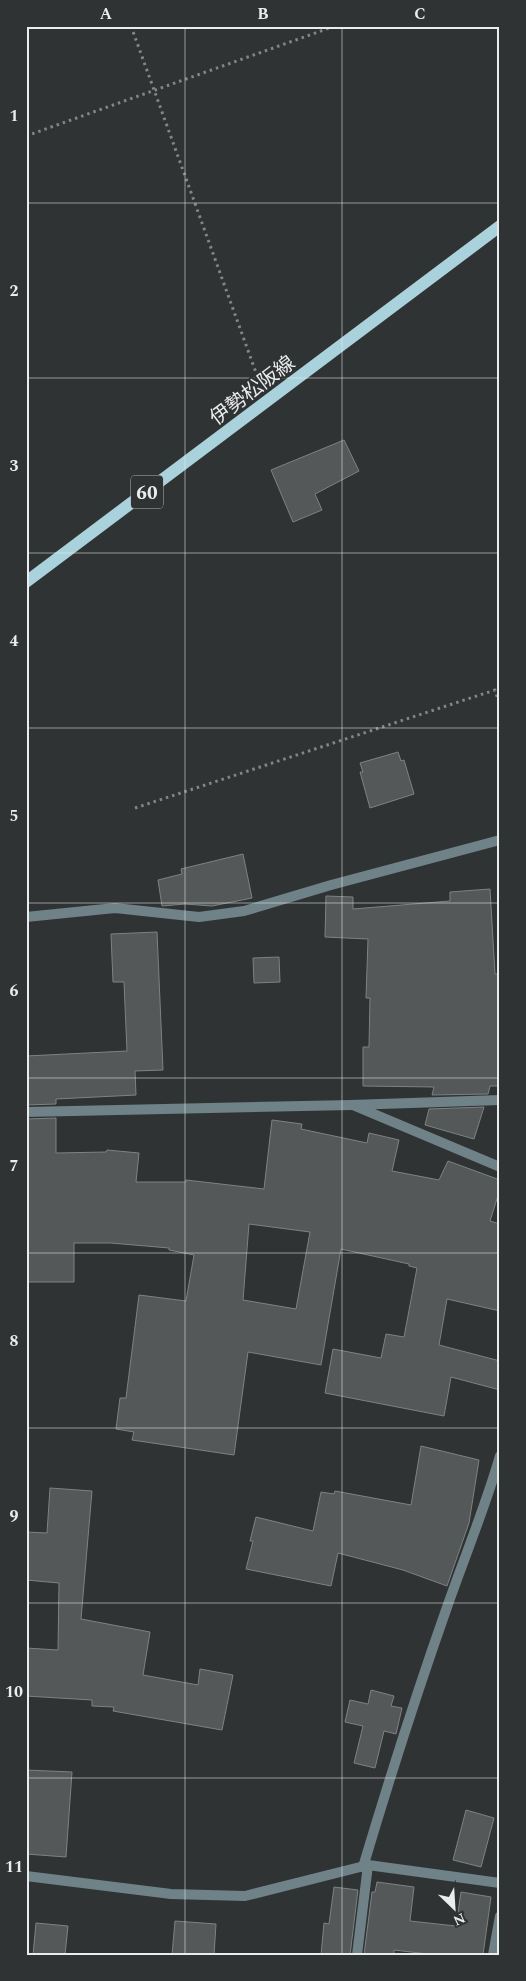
<svg xmlns="http://www.w3.org/2000/svg" width="526" height="1981" viewBox="0 0 526 1981" font-family="Spectral,'Noto Sans JP',serif">
	<style>
		.building { fill: #545859; stroke: #7d8283; fill-rule: evenodd }
		.lines { fill: none; stroke-linecap: round; stroke-linejoin: round }
		.path { stroke: #838687; stroke-width: 3; stroke-dasharray: 2.5 4; stroke-linecap: butt }
		.service { stroke: #6f8287; stroke-width: 10 }
		.minor { stroke: #6f8287; stroke-width: 10 }
		.primary { stroke: #a9d2dc; stroke-width: 12 }
		.grid { fill: none; stroke: #eaeced; stroke-width: 1; stroke-opacity: 0.55 }
		.labels { text-anchor: middle; stroke-width: 4.5; stroke-linejoin: round; paint-order: stroke }
		.shield { fill: #303334; stroke: #b2b4b6; stroke-width: 1 }
		.shield-label { font-size: 19px; font-weight: bold; fill: #eaeced }
		.street-label { font-size: 20px; fill: #eaeced; stroke: #303334 }
		.neatline { fill: none; stroke: #eaeced; stroke-width: 2 }
		.grid-label { font-size: 16px; text-anchor: middle; font-weight: bold; fill: #eaeced }
	</style>
	<rect width="100%" height="100%" fill="#303334"/>
	<path class="building" d="M 344,440 L 359,471 L 315,494 L 322,510 L 293,522 L 271,470 Z
		M 398,752 L 401,761 L 404,760 L 414,794 L 370,808 L 360,772 L 363,772 L 360,763 Z
		M 243,854 L 252,898 L 212,906 L 185,904 L 162,906 L 158,880 L 182,874 L 181,869 Z
		M 490,889 L 495,974 L 500,974 L 500,1086 L 490,1086 L 488,1094 L 432,1095 L 434,1087 L 363,1086 L 363,1047 L 369,1047 L 370,998 L 366,998 L 368,939 L 325,937 L 326,896 L 353,897 L 353,909 L 450,901 L 450,892 Z
		M 157,932 L 163,1070 L 135,1071 L 136,1095 L 56,1099 L 56,1104 L 26,1105 L 26,1056 L 127,1051 L 124,982 L 113,982 L 111,934 Z
		M 279,957 L 280,982 L 254,983 L 253,958 Z
		M 484,1107 L 474,1139 L 425,1125 L 429,1109 Z
		M 56,1118 L 56,1153 L 106,1152 L 107,1150 L 139,1153 L 136,1182 L 186,1182 L 186,1180 L 264,1189 L 272,1120 L 302,1124 L 301,1129 L 367,1143 L 369,1133 L 399,1140 L 392,1171 L 439,1180 L 448,1161 L 500,1180 L 500,1189 L 490,1221 L 500,1224 L 500,1311 L 447,1299 L 439,1345 L 500,1361 L 500,1390 L 451,1377 L 444,1416 L 325,1393 L 333,1349 L 381,1358 L 386,1334 L 404,1337 L 417,1268 L 409,1266 L 409,1264 L 341,1249 L 321,1365 L 248,1352 L 234,1455 L 132,1440 L 134,1432 L 116,1429 L 120,1398 L 126,1398 L 139,1295 L 186,1301 L 194,1255 L 169,1250 L 169,1248 L 111,1243 L 74,1243 L 74,1282 L 26,1282 L 26,1119 ZM 249,1224 L 310,1232 L 296,1309 L 243,1300 Z
		M 421,1446 L 479,1460 L 469,1523 L 447,1586 L 403,1570 L 338,1553 L 331,1586 L 246,1569 L 253,1541 L 250,1541 L 256,1517 L 313,1531 L 321,1492 L 334,1494 L 335,1491 L 411,1505 Z
		M 50,1488 L 92,1491 L 81,1619 L 150,1632 L 143,1675 L 198,1685 L 200,1669 L 233,1675 L 222,1730 L 113,1711 L 114,1707 L 92,1706 L 92,1700 L 26,1696 L 26,1648 L 58,1650 L 59,1583 L 26,1580 L 26,1532 L 47,1533 Z
		M 371,1690 L 394,1696 L 391,1706 L 402,1708 L 396,1734 L 384,1731 L 375,1768 L 354,1763 L 363,1726 L 345,1722 L 350,1700 L 368,1704 Z
		M 26,1770 L 72,1772 L 66,1857 L 26,1854 Z
		M 466,1810 L 494,1818 L 481,1867 L 453,1860 Z
		M 377,1882 L 414,1887 L 410,1921 L 456,1926 L 461,1892 L 491,1897 L 483,1955 L 436,1955 L 394,1950 L 394,1955 L 364,1955 L 372,1892 L 375,1892 Z
		M 334,1887 L 358,1890 L 350,1955 L 321,1955 L 324,1923 L 329,1924 Z
		M 175,1921 L 216,1924 L 214,1955 L 172,1955 Z
		M 36,1923 L 68,1926 L 65,1955 L 33,1955 Z"/>
	<g class="lines">
		<path class="path" d="M 131,26 L 259,381
			M 26,136 L 335,26
			M 135,808 L 495,690 L 500,706"/>
		<path class="service" d="M 26,917 L 115,908 L 199,917 L 244,911 L 331,885 L 500,840
			M 363,1867 C 389,1780 416,1695 446,1610 C 464,1558 485,1508 500,1456
			M 493,1955 L 500,1916"/>
		<path class="minor" d="M 355,1106 L 500,1167
			M 26,1112 L 351,1105 L 500,1100
			M 26,1876 L 171,1894 L 245,1896 L 368,1865 L 500,1883
			M 357,1955 L 368,1865"/>
		<path class="primary" d="M 26,582 L 500,226"/>
	</g>
	<path class="grid" d="M 185,26 L 185,1955M 342,26 L 342,1955M 26,203 L 500,203M 26,378 L 500,378M 26,553 L 500,553M 26,728 L 500,728M 26,903 L 500,903M 26,1078 L 500,1078M 26,1253 L 500,1253M 26,1428 L 500,1428M 26,1603 L 500,1603M 26,1778 L 500,1778"/>
	<g class="labels">
		<rect class="shield" x="131" y="475.5" width="32" height="33" rx="4"/>
		<g class="shield-label">
			<text x="147" y="499">60</text>
		</g>
		<g class="street-label">
			<text transform="translate(252 390) rotate(-37)" y="7">伊勢松阪線</text>
		</g>
	</g>
	<rect width="526" height="1981" fill="none" stroke="#303334" stroke-width="55"/>
	<g transform="translate(454 1908) rotate(155)" stroke="#303334" stroke-width="4" paint-order="stroke">
	<path d="M0-4L9 19L0 12L-9 19Z" fill="#eaeced"/>
	<text y="-8" font-size="14" font-weight="bold" text-anchor="middle" fill="#eaeced">N</text>
	</g>
	<rect x="28" y="28" width="470" height="1926" class="neatline"/>
	<g class="grid-label">
		<text x="106" y="19">A</text>
		<text x="263" y="19">B</text>
		<text x="420" y="19">C</text>
		<text x="14" y="121">1</text>
		<text x="14" y="296">2</text>
		<text x="14" y="471">3</text>
		<text x="14" y="646">4</text>
		<text x="14" y="821">5</text>
		<text x="14" y="996">6</text>
		<text x="14" y="1171">7</text>
		<text x="14" y="1346">8</text>
		<text x="14" y="1521">9</text>
		<text x="14" y="1697">10</text>
		<text x="14" y="1872">11</text>
	</g>
</svg>
